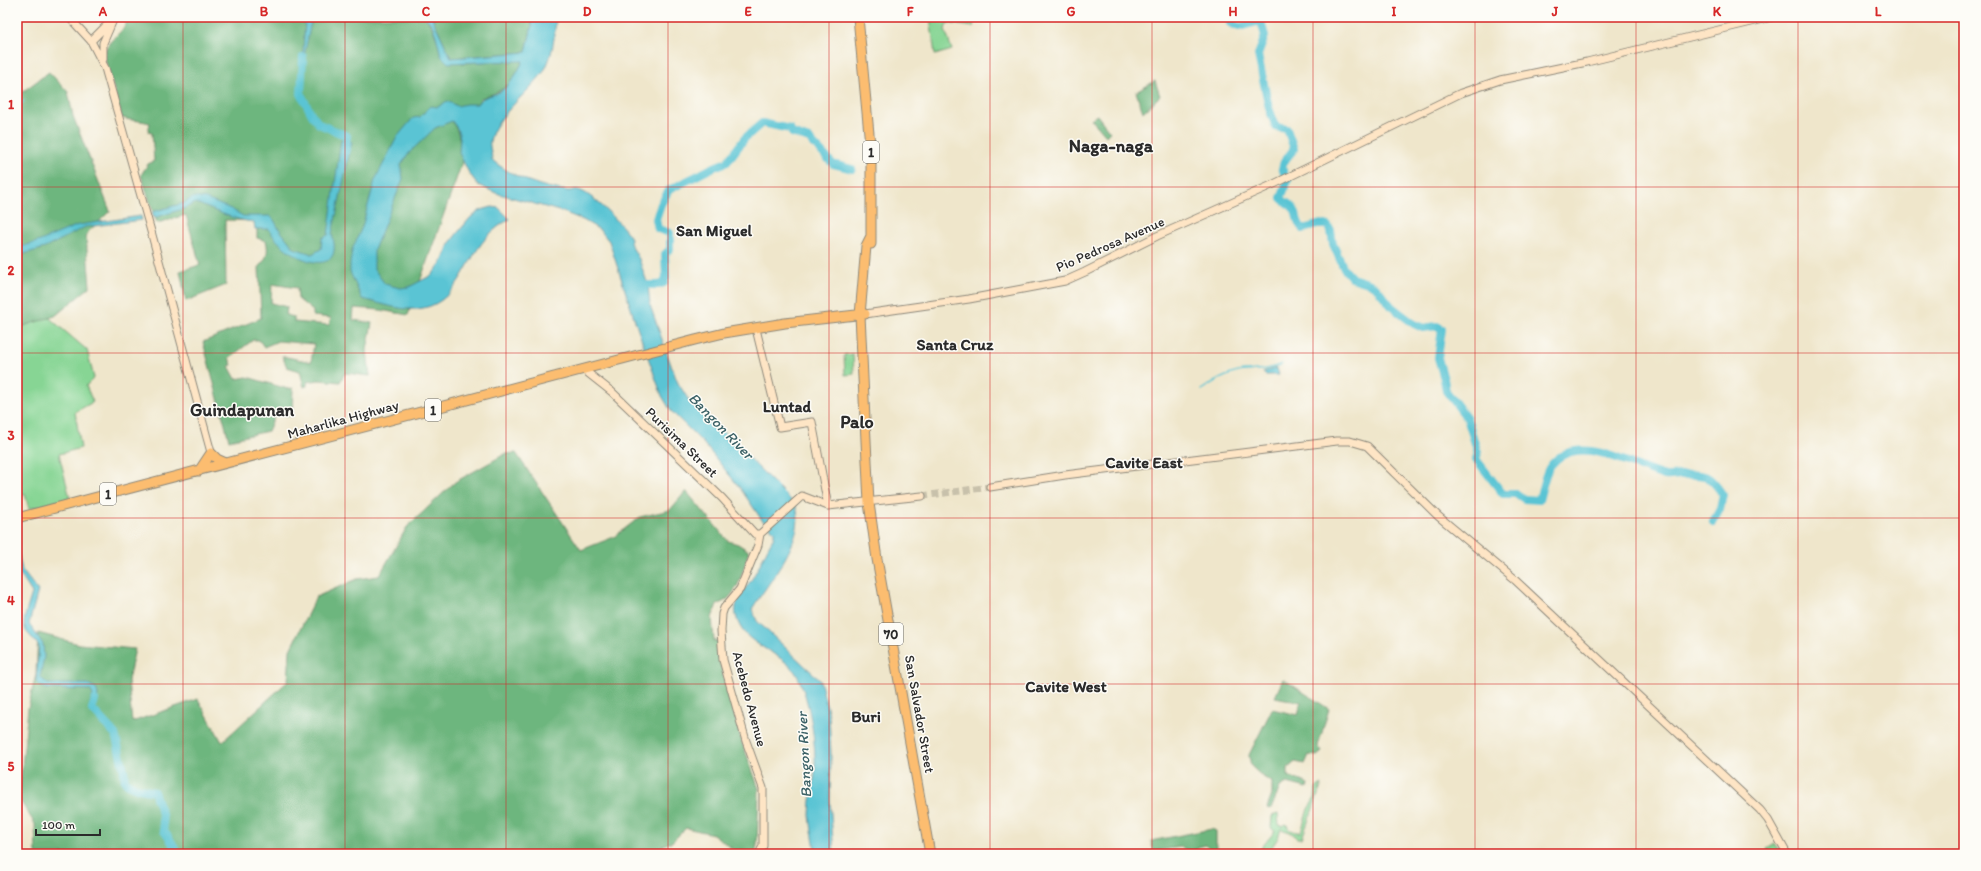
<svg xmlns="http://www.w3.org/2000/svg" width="1981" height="871" viewBox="0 0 1981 871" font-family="Itim,sans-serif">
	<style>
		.green { fill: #87d594; stroke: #598060 }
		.forest { fill: #6db67e; stroke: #4c7054; fill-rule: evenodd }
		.water { fill: #5ac4d4; stroke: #427880 }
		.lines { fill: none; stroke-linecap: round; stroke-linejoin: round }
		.stream { stroke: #5ac4d4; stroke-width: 1.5 }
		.river { stroke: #5ac4d4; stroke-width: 8 }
		.secondary-tunnel { stroke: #c8c1ab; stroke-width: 7; stroke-dasharray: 7 3.5; stroke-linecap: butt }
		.secondary-casing { stroke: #8d887b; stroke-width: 9 }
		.highway-casing { stroke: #8d887b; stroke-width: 11 }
		.secondary { stroke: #fee5c5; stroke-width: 7 }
		.highway { stroke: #fcbd6f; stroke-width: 9 }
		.grid { fill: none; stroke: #d62828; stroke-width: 1; stroke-opacity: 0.55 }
		.labels { text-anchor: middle; stroke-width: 3; stroke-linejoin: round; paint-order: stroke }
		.shield { fill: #fdfcf7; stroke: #6a6a68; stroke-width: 1 }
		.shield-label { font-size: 13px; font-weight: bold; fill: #2b2b2b }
		.street-label { font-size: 14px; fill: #2b2b2b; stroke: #fdfcf7 }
		.water-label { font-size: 15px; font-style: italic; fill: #3b6166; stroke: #fdfcf7 }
		.quarter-label { font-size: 16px; font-weight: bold; fill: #2b2b2b; stroke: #fdfcf7 }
		.district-label { font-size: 18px; font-weight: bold; fill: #2b2b2b; stroke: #fdfcf7 }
		.neatline { fill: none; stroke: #d62828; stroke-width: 1.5 }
		.grid-label { font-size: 13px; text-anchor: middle; font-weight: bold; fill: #d62828 }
	</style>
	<rect width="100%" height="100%" fill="#fdfcf7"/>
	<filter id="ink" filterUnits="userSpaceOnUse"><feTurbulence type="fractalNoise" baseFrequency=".025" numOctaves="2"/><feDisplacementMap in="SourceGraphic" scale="8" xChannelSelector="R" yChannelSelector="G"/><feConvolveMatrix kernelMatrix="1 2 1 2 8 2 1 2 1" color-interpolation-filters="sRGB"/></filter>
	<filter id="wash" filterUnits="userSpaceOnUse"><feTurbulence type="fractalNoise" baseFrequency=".012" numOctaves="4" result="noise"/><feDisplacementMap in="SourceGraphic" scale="16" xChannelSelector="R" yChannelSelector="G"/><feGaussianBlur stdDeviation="0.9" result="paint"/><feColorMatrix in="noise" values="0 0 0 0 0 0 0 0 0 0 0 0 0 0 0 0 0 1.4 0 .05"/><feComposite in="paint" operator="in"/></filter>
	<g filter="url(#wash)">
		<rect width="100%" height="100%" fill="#efe6cb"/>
		<path class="green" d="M 930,17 L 975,17 L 973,27 L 947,23 L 945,30 L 952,50 L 935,55 Z
			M 39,309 L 87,350 L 94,378 L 86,386 L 93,402 L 75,412 L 81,448 L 59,454 L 70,498 L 29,509 L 25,494 L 17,494 L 17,314 Z
			M 853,354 L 854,374 L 845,375 L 844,355 Z
			M 1322,784 L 1302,838 L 1298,838 L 1290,832 L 1281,829 L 1278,838 L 1267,854 L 1259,854 L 1262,847 L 1275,831 L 1271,828 L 1272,816 L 1278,814 L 1279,825 L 1283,826 L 1285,824 L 1289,826 L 1289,829 L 1296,832 L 1301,832 L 1308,809 L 1315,798 L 1316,788 Z
			M 1775,844 L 1781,854 L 1770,854 L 1767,849 Z
			M 1241,849 L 1247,854 L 1230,854 L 1233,850 Z"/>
		<path class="forest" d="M 128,17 L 306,17 L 305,21 L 311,21 L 312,17 L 425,17 C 435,29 438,42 441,56 L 463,63 L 524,60 C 511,84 507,90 481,98 L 477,104 L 452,121 C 455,126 458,131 459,137 C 461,146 458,151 463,160 L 408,315 L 380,310 L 354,308 L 353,320 L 372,323 L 367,350 L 370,376 L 345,373 L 340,382 L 319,380 L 307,382 L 307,386 L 304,387 L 300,371 L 287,367 L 282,356 L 311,362 L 314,344 L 278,341 L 264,347 L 259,340 L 253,340 L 229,358 L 232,365 L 229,366 L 236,379 L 247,377 L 288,389 L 293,388 L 292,416 L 275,415 L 268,431 L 229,440 L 203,342 L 261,318 L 259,266 C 267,260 269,250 266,241 L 257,238 L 257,221 L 225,220 L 226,285 L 186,301 L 180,271 L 200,265 L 186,215 L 157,223 L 141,175 L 148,164 L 154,161 L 152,133 L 148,132 L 150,123 C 140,120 132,121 122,118 L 104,55 C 106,38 127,33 128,17 ZM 272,284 L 297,288 L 298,299 L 313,311 L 313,316 L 331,318 L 329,325 L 294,322 L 294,317 L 286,315 L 287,307 L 271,303 Z
			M 432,17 L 530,17 L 532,25 L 526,52 L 451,58 Z
			M 49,72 L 68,92 L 73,116 L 110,211 L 88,232 L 86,237 L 90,287 L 55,316 L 17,328 L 17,96 Z
			M 1155,81 L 1160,96 L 1143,112 L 1136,92 Z
			M 1097,115 L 1110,132 L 1106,136 L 1091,119 Z
			M 516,453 L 581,550 L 614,537 L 640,517 L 670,510 L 686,491 L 728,541 L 738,544 L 749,551 C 743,569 738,600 717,604 L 712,618 L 714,641 L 719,641 L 719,660 L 742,742 L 759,789 L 757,845 L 755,854 L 739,854 L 713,834 L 686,828 L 673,841 L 645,854 L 36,854 L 35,824 L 17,796 L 20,787 L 28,708 L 36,674 L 38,633 L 79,644 L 135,649 L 128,680 L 132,722 L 198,699 L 222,742 L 288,681 L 290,650 L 316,597 L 357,579 L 379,576 L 407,527 L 455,482 L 505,454 Z
			M 1283,679 L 1329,709 L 1318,746 L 1322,752 L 1317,756 L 1309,755 L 1305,764 L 1295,762 L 1288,768 L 1288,776 L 1308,784 L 1307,788 L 1287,783 L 1280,787 L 1271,809 L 1267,808 L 1272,795 L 1272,782 L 1263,777 L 1251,766 L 1249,755 L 1272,709 L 1298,715 L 1301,702 L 1275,697 Z
			M 1212,829 L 1216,831 L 1216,848 L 1211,850 L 1206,845 L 1198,847 L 1194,853 L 1181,847 L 1154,851 L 1151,841 Z"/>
		<path class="water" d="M 306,17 L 312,17 L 302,67 L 305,21 Z
			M 425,17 L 432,17 L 451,58 L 526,52 L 532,25 L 530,17 L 556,17 C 555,34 553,56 544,71 C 530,92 493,118 490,142 C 489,146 492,154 492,160 C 512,177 542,188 569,191 C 572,191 575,189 578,190 C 591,192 624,226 631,238 L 630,243 L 639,259 L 648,285 L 650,305 L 672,368 L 678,383 L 690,402 L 723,432 L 795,504 C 809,538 768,582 752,609 L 757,621 L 820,680 L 829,715 L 831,754 L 830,800 L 834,854 L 816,854 C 814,841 811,828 810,815 C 810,800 814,784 815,770 C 816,743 810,699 797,675 C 781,649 742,647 736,615 C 733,600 747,588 753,577 C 761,564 766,549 774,537 L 774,531 L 762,520 L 740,488 L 704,444 L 671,411 L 662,396 L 638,330 L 609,241 L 600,230 L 583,220 L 563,212 L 496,193 L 478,185 L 469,173 L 459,153 L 460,138 L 458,130 L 452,121 L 435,128 L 410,152 L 401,165 L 403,179 L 374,250 L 374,269 L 385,284 L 400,288 L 409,287 L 432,275 L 443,260 L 449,244 L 459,231 L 471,217 L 481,210 L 492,207 L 499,208 L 510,219 C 501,224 493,230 486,238 C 461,267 456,312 407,309 C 392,308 376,302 362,299 L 350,272 L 350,264 L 352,250 L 362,227 L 375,180 L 397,137 L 413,118 L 420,117 L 430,106 L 438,107 L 447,101 L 457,106 L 466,104 L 477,104 C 484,94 493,97 501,91 C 511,85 518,71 523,61 L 448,63 L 441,56 L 436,36 L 432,25 Z
			M 341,139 L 352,142 L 332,234 C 347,283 284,260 269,229 L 255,229 L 254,222 C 234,220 216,211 196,203 L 183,209 L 154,218 L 152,212 L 184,203 L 194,197 L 206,199 L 231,209 L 243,216 L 270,216 L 274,220 L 279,229 L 294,248 L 312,254 L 321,249 L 322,238 L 328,235 Z
			M 141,216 L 142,220 L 85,227 L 45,248 L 17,256 L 17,248 L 40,241 L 78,225 Z
			M 1277,368 L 1279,375 L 1265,375 L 1263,372 Z
			M 17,548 L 22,570 L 38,591 L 29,624 L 43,644 L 44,657 L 40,677 L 48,684 L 88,684 L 96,688 L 98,694 L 97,700 L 92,709 L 90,704 L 93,695 L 90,690 L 46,689 L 40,686 L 36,681 L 39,646 L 26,631 L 24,624 L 25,616 L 32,593 L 18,571 Z"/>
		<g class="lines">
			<path class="stream" d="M 17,107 L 24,101
				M 1201,390 C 1213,382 1230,372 1245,371 C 1259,370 1269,370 1282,364"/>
			<path class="river" d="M 1232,17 L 1230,23 L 1239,27 L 1261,21 L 1265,36 L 1258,55 L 1269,108 L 1276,127 L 1287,129 L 1294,149 C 1288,157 1279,164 1284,173
				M 303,57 L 301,94 L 312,115 L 319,124 L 347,136 L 345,151
				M 1288,180 L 1281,198 C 1285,203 1291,204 1294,209 C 1298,216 1296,223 1303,229 L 1321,224 L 1328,226 L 1331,231 L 1333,244 L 1344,269 L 1352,278 L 1368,283 L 1376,287 L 1392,307 L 1414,324 L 1423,328 L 1437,326 L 1442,329 L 1438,358 L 1444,379 L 1446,391 L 1467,418 L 1478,453 L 1476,459 L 1503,494 L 1517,494 L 1524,499 L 1539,500 C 1542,490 1544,477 1549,468 C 1576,428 1632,468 1665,476 C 1670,477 1676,475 1680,475 C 1706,474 1708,473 1723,495 L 1720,509 L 1713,522
				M 648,285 L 658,285 L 664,283 L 666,278 L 665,254 L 670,249 L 670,233 L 658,229 L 656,219 L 661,204 L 669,190 L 714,167 L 727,162 L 745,138 L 762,123 L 790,129 L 792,133 L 809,139 L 833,164 L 852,169
				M 95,700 L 92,709 L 115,734 L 124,770 L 125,782 L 136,788 L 154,792 L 162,814 L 164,831 L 173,844 L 178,854"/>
		</g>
	</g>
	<g filter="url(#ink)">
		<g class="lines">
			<path class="secondary-tunnel" d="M 922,496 L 990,487"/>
			<g class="secondary-casing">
				<path id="secondary" d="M 69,17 L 91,41 L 105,68 L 152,235 L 212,456
					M 91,41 L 109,23
					M 103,59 L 103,43 L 113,20
					M 865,314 L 969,299 L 1065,281 L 1085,272 L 1157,236 L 1274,184 L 1461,93 L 1500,80 L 1587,62 L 1772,17
					M 756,329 L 780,427 L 812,422 L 828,506
					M 583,369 L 612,392 L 722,498 L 755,534 L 760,534
					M 990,487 L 1065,475 L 1337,441 L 1350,441 L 1367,446 L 1438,516 L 1515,580 L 1760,810 L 1768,820 L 1787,854
					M 759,854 L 763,846 L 763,788 L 746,741 L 723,660 L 721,631 L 722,614 L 724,608 L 740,589 L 758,545 L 760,534 L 802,496 L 828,506 L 922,496"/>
			</g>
			<g class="highway-casing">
				<path id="highway" d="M 858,17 L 871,155 L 871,244
					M 870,238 L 866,246 L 860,315 L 869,503 L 877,559 L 930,854
					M 199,471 L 211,453 L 217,459 L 226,463
					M 17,518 L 695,340 L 724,333 L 785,323 L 865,314"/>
			</g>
			<use href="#secondary" class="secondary"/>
			<use href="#highway" class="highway"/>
		</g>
	</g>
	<path class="grid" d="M 183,17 L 183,854M 345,17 L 345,854M 506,17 L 506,854M 668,17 L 668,854M 829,17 L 829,854M 990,17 L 990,854M 1152,17 L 1152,854M 1313,17 L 1313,854M 1475,17 L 1475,854M 1636,17 L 1636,854M 1798,17 L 1798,854M 17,187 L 1964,187M 17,353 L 1964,353M 17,518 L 1964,518M 17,684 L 1964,684"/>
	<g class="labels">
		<g class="shield">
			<rect x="863" y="141" width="16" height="22" rx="3"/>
			<rect x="425" y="399" width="16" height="22" rx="3"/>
			<rect x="100" y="483" width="16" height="22" rx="3"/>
			<rect x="879" y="623" width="24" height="22" rx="3"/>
		</g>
		<g class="shield-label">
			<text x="871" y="157">1</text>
			<text x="433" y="415">1</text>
			<text x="108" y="499">1</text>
			<text x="891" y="639">70</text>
		</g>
		<g class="street-label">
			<text transform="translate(1110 244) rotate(-24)" y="5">Pio Pedrosa Avenue</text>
			<text transform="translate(343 419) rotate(-15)" y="5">Maharlika Highway</text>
			<text transform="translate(682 442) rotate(44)" y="5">Purisima Street</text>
			<text transform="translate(750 699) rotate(75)" y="5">Acebedo Avenue</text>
			<text transform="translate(920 714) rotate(80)" y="5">San Salvador Street</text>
		</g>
		<g class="water-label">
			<text transform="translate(721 426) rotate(46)" y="5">Bangon River</text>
			<text transform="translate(804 755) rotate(-93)" y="5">Bangon River</text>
		</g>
		<g class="quarter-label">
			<text x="714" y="236">San Miguel</text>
			<text x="955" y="350">Santa Cruz</text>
			<text x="787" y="412">Luntad</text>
			<text x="1144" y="468">Cavite East</text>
			<text x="1066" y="692">Cavite West</text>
			<text x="866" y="722">Buri</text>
		</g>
		<g class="district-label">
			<text x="1111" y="152">Naga-naga</text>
			<text x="242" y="416">Guindapunan</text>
			<text x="857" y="428">Palo</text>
		</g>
	</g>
	<rect width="1981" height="871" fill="none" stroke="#fdfcf7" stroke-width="44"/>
	<path d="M36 829v6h64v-6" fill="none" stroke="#2b2b2b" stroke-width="2"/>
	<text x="42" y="829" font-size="12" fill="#2b2b2b" stroke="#fdfcf7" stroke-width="3" paint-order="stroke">100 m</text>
	<rect x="22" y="22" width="1937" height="827" class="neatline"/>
	<g class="grid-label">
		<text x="103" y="16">A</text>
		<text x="264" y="16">B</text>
		<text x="426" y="16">C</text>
		<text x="587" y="16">D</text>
		<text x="748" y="16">E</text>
		<text x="910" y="16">F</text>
		<text x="1071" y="16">G</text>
		<text x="1233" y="16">H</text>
		<text x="1394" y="16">I</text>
		<text x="1555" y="16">J</text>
		<text x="1717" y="16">K</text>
		<text x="1878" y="16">L</text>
		<text x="11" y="109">1</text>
		<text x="11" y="275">2</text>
		<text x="11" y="440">3</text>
		<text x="11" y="605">4</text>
		<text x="11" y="771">5</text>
	</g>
</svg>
